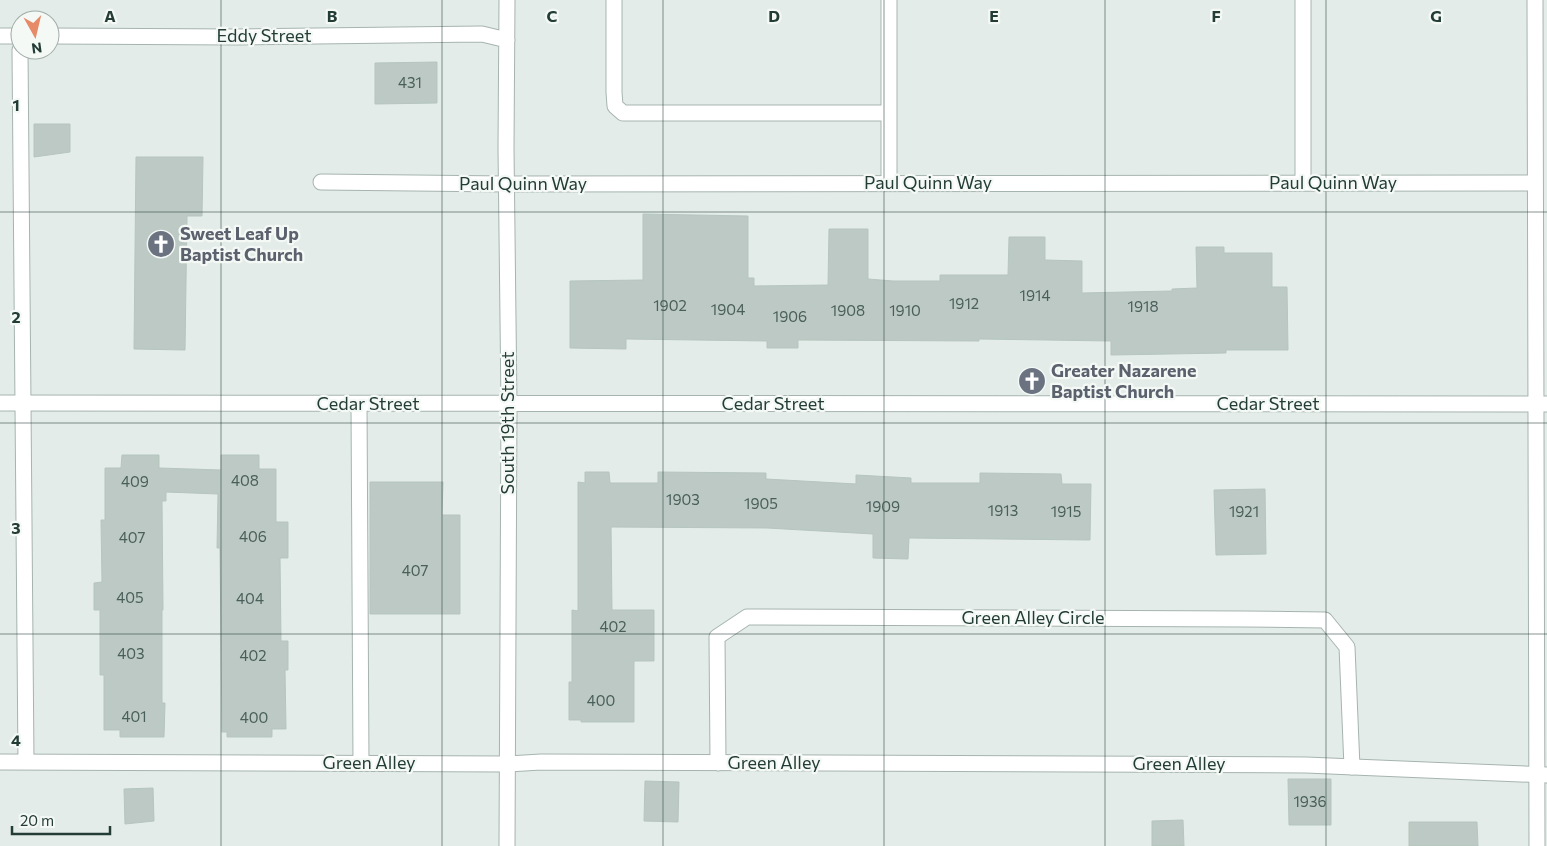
<svg xmlns="http://www.w3.org/2000/svg" width="1547" height="846" viewBox="0 0 1547 846" font-family="Commissioner,sans-serif">
	<style>
		.building { fill: #bcc9c4; stroke: #b6c5bf }
		.lines { fill: none; stroke-linecap: round; stroke-linejoin: round }
		.lane-casing { stroke: #a6b4af; stroke-width: 17 }
		.street-casing { stroke: #a6b4af; stroke-width: 17 }
		.lane { stroke: #fff; stroke-width: 15 }
		.street { stroke: #fff; stroke-width: 15 }
		.grid { fill: none; stroke: #243c36; stroke-width: 1; stroke-opacity: 0.55 }
		.labels { text-anchor: middle; stroke-width: 4.5; stroke-linejoin: round; paint-order: stroke }
		.number-label { font-size: 15px; fill: #4a5f5a }
		.street-label { font-size: 18px; fill: #243c36; stroke: #f4f9f6 }
		.worship-label { font-size: 18px; font-weight: bold; fill: #5b616d; stroke: #f4f9f6; text-anchor: start }
		.grid-label { font-size: 16px; text-anchor: middle; font-weight: bold; fill: #243c36; stroke: #f4f9f6; stroke-width: 4.5; stroke-linejoin: round; paint-order: stroke }
	</style>
	<rect width="100%" height="100%" fill="#e3ece8"/>
	<path class="building" d="M 437,62 L 437,103 L 375,104 L 375,63 Z
		M 34,124 L 70,124 L 70,152 L 34,157 Z
		M 136,157 L 203,157 L 202,216 L 187,216 L 185,350 L 134,349 Z
		M 643,214 L 748,216 L 748,278 L 754,278 L 754,286 L 828,285 L 829,229 L 868,229 L 868,279 L 893,281 L 940,281 L 940,275 L 1008,275 L 1009,237 L 1045,237 L 1045,260 L 1082,261 L 1082,293 L 1172,291 L 1172,289 L 1197,288 L 1196,247 L 1224,247 L 1224,253 L 1272,253 L 1272,287 L 1287,287 L 1288,350 L 1226,350 L 1226,353 L 1111,355 L 1111,341 L 979,339 L 979,341 L 798,340 L 798,348 L 767,348 L 767,341 L 626,339 L 626,349 L 570,348 L 570,281 L 643,280 Z
		M 122,455 L 159,455 L 159,468 L 221,470 L 221,455 L 259,455 L 259,469 L 276,469 L 276,522 L 288,522 L 288,558 L 280,558 L 281,641 L 288,641 L 288,670 L 285,670 L 286,729 L 272,729 L 272,737 L 227,737 L 227,732 L 222,732 L 220,548 L 217,548 L 218,494 L 166,492 L 166,501 L 162,501 L 163,610 L 162,610 L 162,703 L 165,703 L 164,737 L 120,737 L 120,730 L 104,730 L 104,675 L 100,675 L 100,610 L 94,610 L 94,583 L 102,582 L 101,520 L 105,520 L 105,468 L 121,468 Z
		M 585,472 L 609,472 L 610,483 L 658,483 L 658,472 L 766,473 L 766,479 L 856,484 L 856,475 L 911,478 L 911,483 L 980,483 L 980,473 L 1061,474 L 1062,484 L 1091,484 L 1090,540 L 909,538 L 908,559 L 873,558 L 873,534 L 767,528 L 611,527 L 612,610 L 654,610 L 654,661 L 634,661 L 634,722 L 581,722 L 581,720 L 569,720 L 569,682 L 572,682 L 572,610 L 578,611 L 578,482 L 585,483 Z
		M 370,482 L 443,482 L 442,515 L 460,515 L 460,614 L 370,614 Z
		M 1265,489 L 1266,554 L 1216,555 L 1214,490 Z
		M 1288,779 L 1331,779 L 1331,825 L 1289,825 Z
		M 645,781 L 679,782 L 678,822 L 644,821 Z
		M 153,788 L 154,821 L 125,824 L 124,789 Z
		M 1183,820 L 1184,846 L 1152,846 L 1152,821 Z
		M 1409,822 L 1477,822 L 1478,846 L 1409,846 Z"/>
	<g class="lines">
		<g class="lane-casing">
			<path id="lane" d="M 614,0 L 614,92 L 615,106 L 623,113 L 889,113
				M 20,50 L 26,762
				M 889,183 L 889,0
				M 359,404 L 361,763
				M 0,762 L 508,764 L 541,762 L 1306,765 L 1547,775"/>
		</g>
		<g class="street-casing">
			<path id="street" d="M 507,0 L 506,148 L 509,404 L 507,846
				M 1303,0 L 1303,183
				M 1535,0 L 1537,846
				M 0,36 L 20,36
				M 50,36 L 237,37 L 482,34 L 507,40
				M 321,182 L 506,184 L 1535,183
				M 0,403 L 1547,404
				M 718,763 L 717,637 L 747,617 L 1244,619 L 1325,620 L 1347,647 L 1352,767"/>
		</g>
		<use href="#lane" class="lane"/>
		<use href="#street" class="street"/>
	</g>
	<path class="grid" d="M 221,0 L 221,846M 442,0 L 442,846M 663,0 L 663,846M 884,0 L 884,846M 1105,0 L 1105,846M 1326,0 L 1326,846M 0,212 L 1547,212M 0,423 L 1547,423M 0,634 L 1547,634"/>
	<defs>
		<g id="church-disc" transform="scale(1.4375)"><circle r="9.5" fill="#6b7280" stroke="#f4f9f6"/><path d="M-1.2-6h2.4v3.5h3.3v2.4h-3.3V6h-2.4V-.1h-3.3v-2.4h3.3Z" fill="#fff"/></g>
	</defs>
	<g fill-rule="evenodd">
		<use href="#church-disc" x="161" y="244"/>
		<use href="#church-disc" x="1032" y="381"/>
	</g>
	<g class="labels">
		<g class="number-label">
			<text x="410" y="88">431</text>
			<text x="1035" y="301">1914</text>
			<text x="964" y="309">1912</text>
			<text x="670" y="311">1902</text>
			<text x="1143" y="312">1918</text>
			<text x="728" y="315">1904</text>
			<text x="848" y="316">1908</text>
			<text x="905" y="316">1910</text>
			<text x="790" y="322">1906</text>
			<text x="245" y="486">408</text>
			<text x="135" y="487">409</text>
			<text x="683" y="505">1903</text>
			<text x="761" y="509">1905</text>
			<text x="883" y="512">1909</text>
			<text x="1003" y="516">1913</text>
			<text x="1066" y="517">1915</text>
			<text x="1244" y="517">1921</text>
			<text x="253" y="542">406</text>
			<text x="132" y="543">407</text>
			<text x="415" y="576">407</text>
			<text x="130" y="603">405</text>
			<text x="250" y="604">404</text>
			<text x="613" y="632">402</text>
			<text x="131" y="659">403</text>
			<text x="253" y="661">402</text>
			<text x="601" y="706">400</text>
			<text x="134" y="722">401</text>
			<text x="254" y="723">400</text>
			<text x="1310" y="807">1936</text>
		</g>
		<g class="street-label">
			<text x="264" y="42">Eddy Street</text>
			<text x="928" y="189">Paul Quinn Way</text>
			<text x="1333" y="189">Paul Quinn Way</text>
			<text x="523" y="190">Paul Quinn Way</text>
			<text x="368" y="410">Cedar Street</text>
			<text x="773" y="410">Cedar Street</text>
			<text x="1268" y="410">Cedar Street</text>
			<text transform="translate(508 423) rotate(-90)" y="6">South 19th Street</text>
			<text x="1033" y="624">Green Alley Circle</text>
			<text x="369" y="769">Green Alley</text>
			<text x="774" y="769">Green Alley</text>
			<text x="1179" y="770">Green Alley</text>
		</g>
		<g class="worship-label">
			<text x="180" y="240">Sweet Leaf Up<tspan x="180" dy="21">Baptist Church</tspan></text>
			<text x="1051" y="377">Greater Nazarene<tspan x="1051" dy="21">Baptist Church</tspan></text>
		</g>
	</g>
	<g class="grid-label">
		<text x="110" y="22">A</text>
		<text x="332" y="22">B</text>
		<text x="552" y="22">C</text>
		<text x="774" y="22">D</text>
		<text x="994" y="22">E</text>
		<text x="1216" y="22">F</text>
		<text x="1436" y="22">G</text>
		<text x="16" y="111">1</text>
		<text x="16" y="323">2</text>
		<text x="16" y="534">3</text>
		<text x="16" y="746">4</text>
	</g>
	<g transform="translate(35 35) rotate(172)"><circle r="24" fill="#f4f9f6" stroke="#a1ada9"/>
	<path d="M0-4L9 19L0 12L-9 19Z" fill="#e68a67"/>
	<text y="-8" font-size="14" font-weight="bold" text-anchor="middle" fill="#243c36">N</text>
	</g>
	<path d="M12 826v8h98v-8" fill="none" stroke="#243c36" stroke-width="2.5"/>
	<text x="20" y="826" font-size="15" fill="#243c36" stroke="#f4f9f6" stroke-width="4" paint-order="stroke">20 m</text>
</svg>
